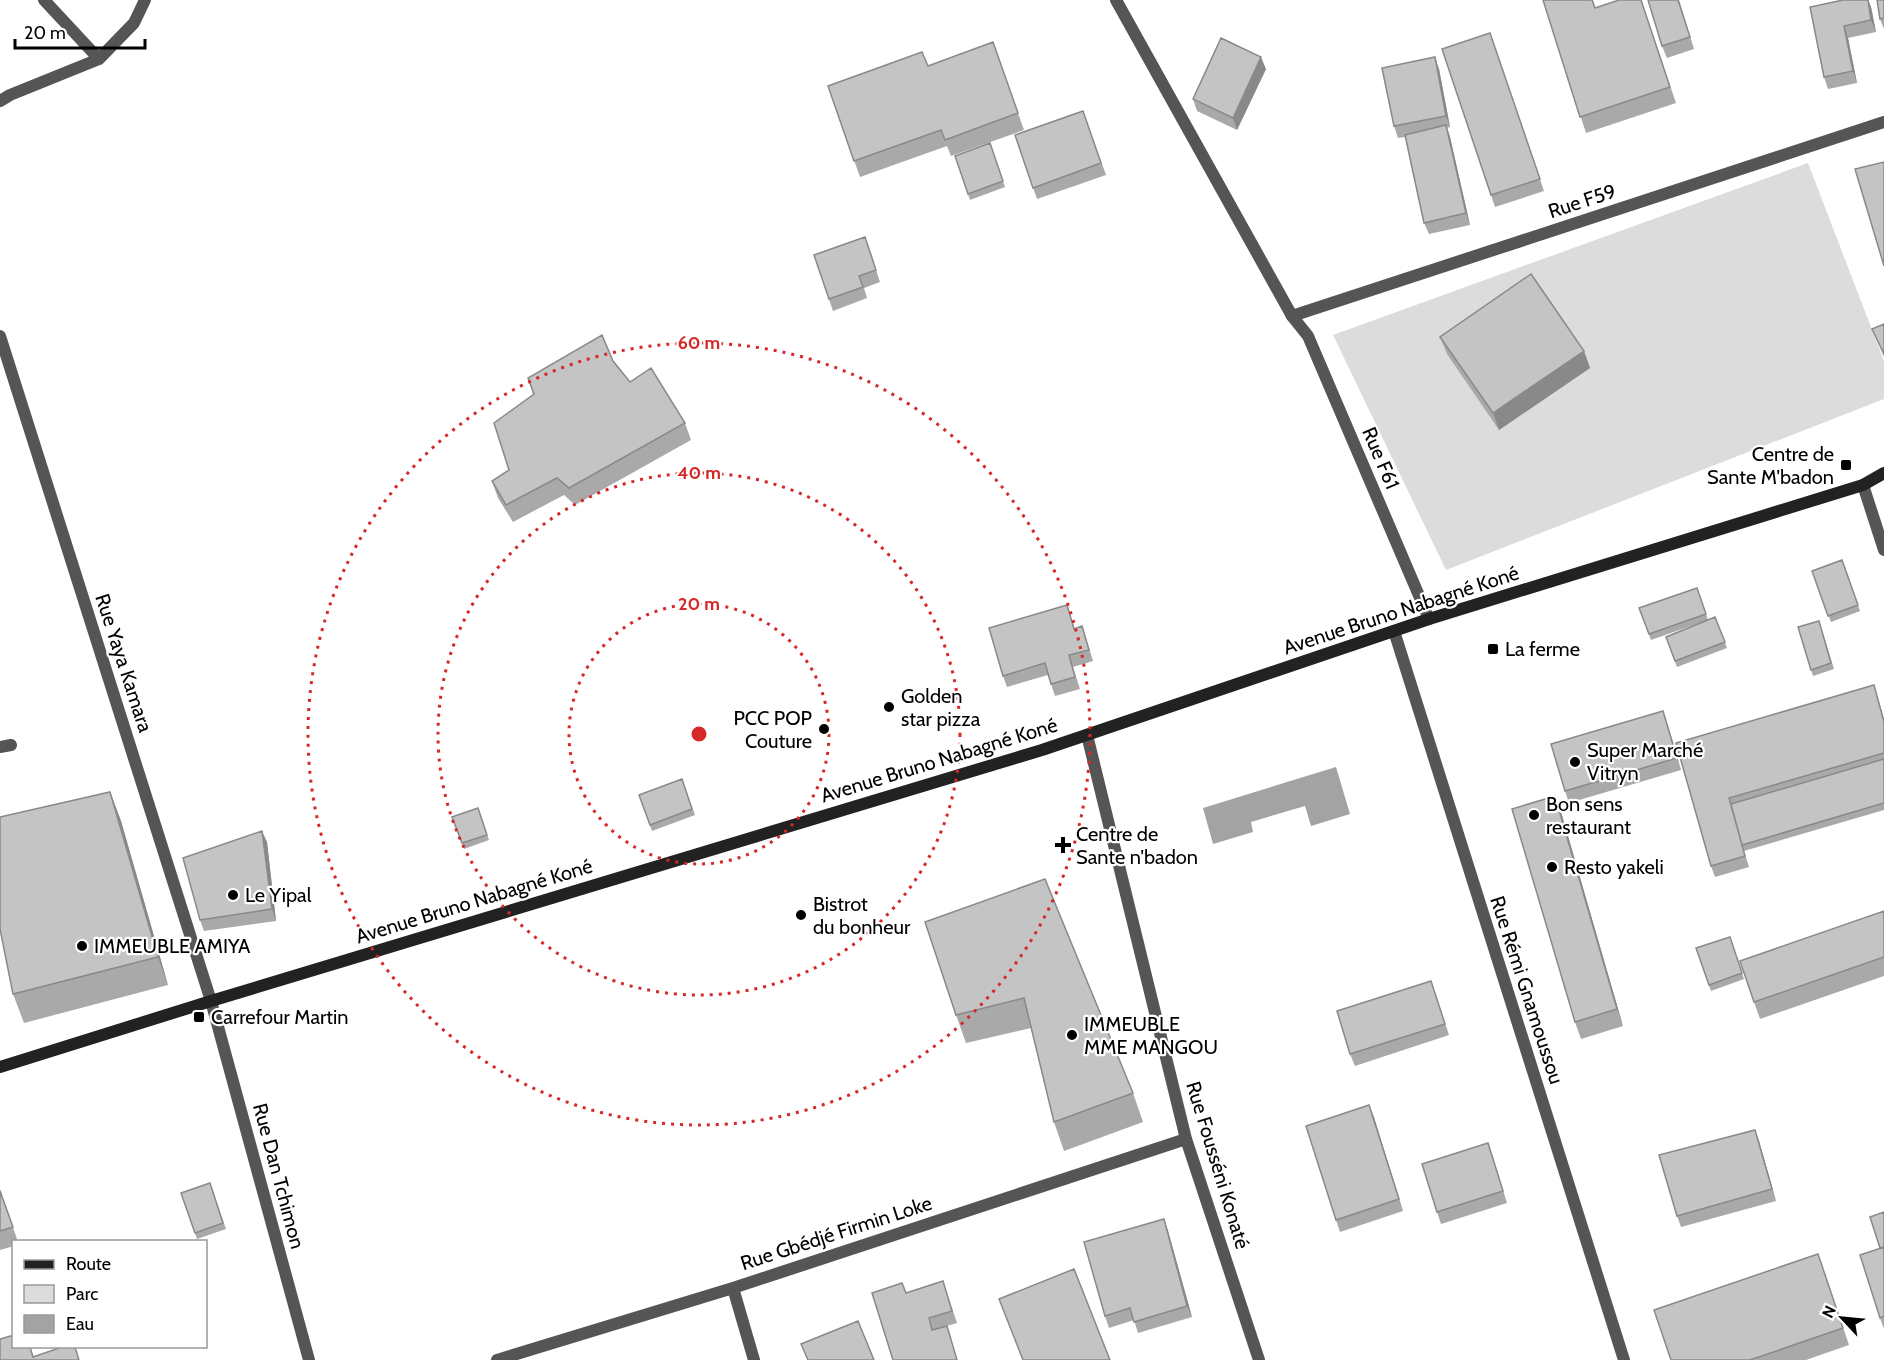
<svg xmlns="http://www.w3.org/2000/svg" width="1884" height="1360" viewBox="0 0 1884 1360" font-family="Cabin,sans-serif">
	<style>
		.green { fill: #dcdcdc }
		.water { fill: #a3a3a3 }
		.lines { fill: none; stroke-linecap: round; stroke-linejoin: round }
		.lane { stroke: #555; stroke-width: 12 }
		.street { stroke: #555; stroke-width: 12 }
		.secondary { stroke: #222; stroke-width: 12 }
		.wall { fill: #a9a9a9 }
		.shaded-wall { fill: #898989 }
		.building { fill: #c4c4c4; stroke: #898989; stroke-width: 1.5 }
		.ring { fill: none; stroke: #d62828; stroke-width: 3; stroke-dasharray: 3 6 }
		.poi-dot { fill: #000; stroke: #fff; stroke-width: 2 }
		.labels { text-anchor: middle; stroke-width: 4.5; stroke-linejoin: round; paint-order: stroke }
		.street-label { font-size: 20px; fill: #000; stroke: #fff }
		.poi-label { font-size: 20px; fill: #000; stroke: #fff; text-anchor: start }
		.centre { fill: #d62828; stroke: #fff; stroke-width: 3 }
		.ring-label { font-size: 18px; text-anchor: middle; font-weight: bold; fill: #d62828; stroke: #fff; stroke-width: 4.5; stroke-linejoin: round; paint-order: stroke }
	</style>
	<rect width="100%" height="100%" fill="#fff"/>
	<path class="green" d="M 1808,163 L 1884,361 L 1884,399 L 1446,570 L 1333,335 Z"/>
	<path class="water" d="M 1336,767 L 1350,814 L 1311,826 L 1305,806 L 1251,822 L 1253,832 L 1213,844 L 1203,808 Z"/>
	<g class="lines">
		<path class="lane" d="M 44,0 L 99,59
			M 1116,0 L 1292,316
			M 0,101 L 10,95 L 99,59 L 134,23 L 145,0
			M 0,747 L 11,745"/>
		<path class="street" d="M 0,336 L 211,1001 L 309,1360
			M 1863,485 L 1884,550
			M 1429,619 L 1308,336 L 1292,316 L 1884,122
			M 1394,631 L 1624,1360
			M 1087,735 L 1186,1139 L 1259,1360
			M 733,1288 L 754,1360
			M 497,1360 L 733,1288 L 1186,1139"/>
		<path class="secondary" d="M 0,1067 L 211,1001 L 1042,750 L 1429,619 L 1863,485 L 1884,473"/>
	</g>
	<path class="wall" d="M 1543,0 L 1593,0 L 1595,8 L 1641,0 L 1676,103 L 1586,133 Z
		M 1679,0 L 1694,49 L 1667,58 L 1662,46 Z
		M 1843,0 L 1868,0 L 1871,7 L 1876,32 L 1848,38 L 1857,83 L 1828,89 L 1824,77 Z
		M 1884,0 L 1884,29 L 1880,19 Z
		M 1490,33 L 1544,191 L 1495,207 L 1442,49 Z
		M 993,42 L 1024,130 L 951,156 L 947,146 L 860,177 L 828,86 L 928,66 Z
		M 1266,69 L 1237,130 L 1197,111 L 1193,99 Z
		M 1439,69 L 1450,127 L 1447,128 L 1450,137 L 1470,225 L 1429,234 L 1424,223 L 1405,137 L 1398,138 L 1394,126 Z
		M 1083,111 L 1106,175 L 1037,199 L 1015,135 Z
		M 990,143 L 1005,187 L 970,200 L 955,156 Z
		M 865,237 L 880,282 L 864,288 L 867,298 L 833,311 L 814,255 Z
		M 1884,324 L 1884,357 L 1872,329 Z
		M 1440,337 L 1584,351 L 1590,368 L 1499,430 L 1447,354 Z
		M 613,361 L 630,382 L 685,423 L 691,440 L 575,505 L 564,495 L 513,522 L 498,498 L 492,481 L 509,470 L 533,394 L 528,378 Z
		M 1842,560 L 1860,611 L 1831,622 L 1812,571 Z
		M 1697,588 L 1708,620 L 1651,640 L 1639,608 Z
		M 1067,605 L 1075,629 L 1086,638 L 1093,661 L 1073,667 L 1080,689 L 1055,696 L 1048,675 L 1007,687 L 1003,676 Z
		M 1715,617 L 1727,648 L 1677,667 L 1666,637 Z
		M 1798,627 L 1821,627 L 1834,669 L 1813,676 Z
		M 1874,685 L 1884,719 L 1884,810 L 1744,851 L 1749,867 L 1715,877 L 1711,866 L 1676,743 Z
		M 1667,723 L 1681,770 L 1569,803 L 1565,791 Z
		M 682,779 L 695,815 L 652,831 L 639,795 Z
		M 110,792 L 121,821 L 168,985 L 24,1023 L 13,994 Z
		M 478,808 L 489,840 L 464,849 L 452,817 Z
		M 1561,812 L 1623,1026 L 1581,1039 L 1575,1022 Z
		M 267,842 L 276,921 L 204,931 L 200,920 Z
		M 1045,879 L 1133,1093 L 1143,1122 L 1064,1151 L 1054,1122 L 1031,1028 L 966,1043 L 956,1015 Z
		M 1884,911 L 1884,976 L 1760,1019 L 1754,1002 Z
		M 1730,937 L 1744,979 L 1711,991 L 1696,948 Z
		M 1435,992 L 1449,1035 L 1355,1066 L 1350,1054 Z
		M 1369,1105 L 1403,1211 L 1340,1232 L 1336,1220 Z
		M 1759,1141 L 1776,1201 L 1681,1227 L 1677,1216 Z
		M 1492,1154 L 1507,1203 L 1441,1224 L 1437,1212 Z
		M 210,1183 L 226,1229 L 197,1239 L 181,1193 Z
		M 0,1189 L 18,1242 L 14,1242 L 14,1246 L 0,1250 Z
		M 1884,1212 L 1884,1329 L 1880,1318 L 1880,1249 Z
		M 1164,1219 L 1168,1231 L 1192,1317 L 1138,1333 L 1134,1320 L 1109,1328 L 1105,1316 Z
		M 1824,1271 L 1849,1345 L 1806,1360 L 1671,1360 Z
		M 906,1293 L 947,1293 L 957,1323 L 933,1330 L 947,1326 L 951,1338 L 893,1360 Z"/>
	<path class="shaded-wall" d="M 1868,0 L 1871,7 L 1876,32 L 1871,20 Z
		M 1844,26 L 1848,38 L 1857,83 L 1853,71 Z
		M 1261,57 L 1266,69 L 1237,130 L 1233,118 Z
		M 1435,57 L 1439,69 L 1450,127 L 1446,116 Z
		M 1446,125 L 1450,137 L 1470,225 L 1466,213 Z
		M 1584,351 L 1590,368 L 1499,430 L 1493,413 Z
		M 1874,685 L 1884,719 L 1884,722 Z
		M 1663,711 L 1667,723 L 1681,770 L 1677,758 Z
		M 110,792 L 121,821 L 168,985 L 158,957 Z
		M 1555,796 L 1561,812 L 1623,1026 L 1617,1009 Z
		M 262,831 L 267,842 L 276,921 L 272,909 Z
		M 1369,1105 L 1374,1117 L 1403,1211 L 1399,1199 Z
		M 1755,1130 L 1759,1141 L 1776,1201 L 1772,1189 Z
		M 1164,1219 L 1168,1231 L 1192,1317 L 1187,1306 Z"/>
	<path class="building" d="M 1543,0 L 1592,0 L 1595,8 L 1619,0 L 1641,0 L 1670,87 L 1580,117 Z
		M 1648,0 L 1678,0 L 1690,37 L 1662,46 Z
		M 1843,0 L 1868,0 L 1871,20 L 1844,26 L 1853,71 L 1824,77 L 1810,7 Z
		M 1877,0 L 1884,0 L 1884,18 L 1880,19 Z
		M 1490,33 L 1540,179 L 1491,195 L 1442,49 Z
		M 1221,38 L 1261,57 L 1233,118 L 1193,99 Z
		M 993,42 L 1018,113 L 945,140 L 941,130 L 854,161 L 828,86 L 922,52 L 928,66 Z
		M 1435,57 L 1446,116 L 1394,126 L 1382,68 Z
		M 1083,111 L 1101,163 L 1033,188 L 1015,135 Z
		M 1446,125 L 1466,213 L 1424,223 L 1405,135 Z
		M 990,143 L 1003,181 L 968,194 L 955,156 Z
		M 1884,162 L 1884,266 L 1855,169 Z
		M 865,237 L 876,270 L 859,276 L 863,287 L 829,299 L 814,255 Z
		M 1531,274 L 1584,351 L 1493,413 L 1440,337 Z
		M 1884,324 L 1884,354 L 1872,329 Z
		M 602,335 L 613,361 L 630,382 L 651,368 L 685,423 L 569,488 L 557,478 L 506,505 L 492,481 L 509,470 L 494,423 L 534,394 L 528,378 Z
		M 1842,560 L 1858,605 L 1828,616 L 1812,571 Z
		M 1697,588 L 1706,614 L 1649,634 L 1639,608 Z
		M 1067,605 L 1074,629 L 1082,626 L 1089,650 L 1069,655 L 1075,677 L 1051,684 L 1045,663 L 1003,676 L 989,628 Z
		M 1715,617 L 1725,642 L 1675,661 L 1666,637 Z
		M 1819,621 L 1831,663 L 1811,670 L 1798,627 Z
		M 1874,685 L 1884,722 L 1884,753 L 1729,798 L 1745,856 L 1711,866 L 1676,743 Z
		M 1663,711 L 1677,758 L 1565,791 L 1551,744 Z
		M 1884,759 L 1884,803 L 1742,845 L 1731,804 Z
		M 682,779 L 692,809 L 650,825 L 639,795 Z
		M 110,792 L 158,957 L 13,994 L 0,929 L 0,817 Z
		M 1555,796 L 1617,1009 L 1575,1022 L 1512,809 Z
		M 478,808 L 487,835 L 462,843 L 452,817 Z
		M 262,831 L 272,909 L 200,920 L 183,858 Z
		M 1045,879 L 1133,1093 L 1054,1122 L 1024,998 L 956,1015 L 925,922 Z
		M 1884,911 L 1884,957 L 1754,1002 L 1740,961 Z
		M 1730,937 L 1742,973 L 1709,985 L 1696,948 Z
		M 1431,981 L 1445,1024 L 1350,1054 L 1337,1011 Z
		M 1369,1105 L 1399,1199 L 1336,1220 L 1306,1126 Z
		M 1755,1130 L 1772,1189 L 1677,1216 L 1659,1155 Z
		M 1488,1143 L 1503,1191 L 1437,1212 L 1422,1164 Z
		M 210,1183 L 223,1223 L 195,1233 L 181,1193 Z
		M 0,1191 L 13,1227 L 0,1231 Z
		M 1884,1212 L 1884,1247 L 1880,1248 L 1870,1217 Z
		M 1164,1219 L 1187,1306 L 1134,1322 L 1130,1308 L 1105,1316 L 1084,1242 Z
		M 1884,1247 L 1884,1316 L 1880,1318 L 1860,1255 Z
		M 1818,1254 L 1843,1328 L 1750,1360 L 1671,1360 L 1654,1310 Z
		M 1074,1269 L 1110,1360 L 1023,1360 L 999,1299 Z
		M 943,1281 L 952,1311 L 929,1318 L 932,1330 L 947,1326 L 957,1360 L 893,1360 L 872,1293 L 902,1283 L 906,1293 Z
		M 858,1321 L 874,1360 L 808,1360 L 801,1344 Z
		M 14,1335 L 14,1347 L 30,1347 L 33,1357 L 62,1347 L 75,1347 L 79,1360 L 0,1360 L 0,1339 Z"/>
	<g class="ring">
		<circle cx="699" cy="734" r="130"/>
		<circle cx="699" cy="734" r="261"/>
		<circle cx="699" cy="734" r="391"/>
	</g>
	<g class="poi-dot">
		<rect x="1840" y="459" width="12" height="12" rx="3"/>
		<rect x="1487" y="643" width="12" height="12" rx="3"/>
		<circle cx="889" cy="707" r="6"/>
		<circle cx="824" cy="729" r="6"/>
		<circle cx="1575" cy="762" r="6"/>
		<circle cx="1534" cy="815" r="6"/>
		<path d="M1060 836h6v6h6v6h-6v6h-6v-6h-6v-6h6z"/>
		<circle cx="1552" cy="867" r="6"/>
		<circle cx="233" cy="895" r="6"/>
		<circle cx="801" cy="915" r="6"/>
		<circle cx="82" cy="946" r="6"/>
		<rect x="193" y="1011" width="12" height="12" rx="3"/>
		<circle cx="1072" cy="1035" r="6"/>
	</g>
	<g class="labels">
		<g class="street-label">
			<text transform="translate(1582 201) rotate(-18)" y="7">Rue F59</text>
			<text transform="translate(1381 458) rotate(67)" y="7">Rue F61</text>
			<text transform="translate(1401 610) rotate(-18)" y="7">Avenue Bruno Nabagné Koné</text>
			<text transform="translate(124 663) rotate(72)" y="7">Rue Yaya Kamara</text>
			<text transform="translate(939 760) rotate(-17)" y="7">Avenue Bruno Nabagné Koné</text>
			<text transform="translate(474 901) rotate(-17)" y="7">Avenue Bruno Nabagné Koné</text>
			<text transform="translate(1527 990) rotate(72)" y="7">Rue Rémi Gnamoussou</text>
			<text transform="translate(1218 1165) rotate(73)" y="7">Rue Fousséni Konaté</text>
			<text transform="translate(279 1176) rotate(75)" y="7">Rue Dan Tchimon</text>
			<text transform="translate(836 1233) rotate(-18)" y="7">Rue Gbédjé Firmin Loke</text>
		</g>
		<g class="poi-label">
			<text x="1834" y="461" text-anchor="end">Centre de<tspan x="1834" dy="23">Sante M'badon</tspan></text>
			<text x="1505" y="656">La ferme</text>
			<text x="901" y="703">Golden<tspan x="901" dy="23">star pizza</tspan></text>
			<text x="812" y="725" text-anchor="end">PCC POP<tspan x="812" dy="23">Couture</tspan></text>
			<text x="1587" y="757">Super Marché<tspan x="1587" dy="23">Vitryn</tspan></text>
			<text x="1546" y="811">Bon sens<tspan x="1546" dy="23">restaurant</tspan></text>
			<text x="1076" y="841">Centre de<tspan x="1076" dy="23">Sante n'badon</tspan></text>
			<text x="1564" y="874">Resto yakeli</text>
			<text x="245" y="902">Le Yipal</text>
			<text x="813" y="911">Bistrot<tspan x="813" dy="23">du bonheur</tspan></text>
			<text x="94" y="953">IMMEUBLE AMIYA</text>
			<text x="211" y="1024">Carrefour Martin</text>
			<text x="1084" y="1031">IMMEUBLE<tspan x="1084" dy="23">MME MANGOU</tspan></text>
		</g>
	</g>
	<circle cx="699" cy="734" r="9" class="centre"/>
	<g class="ring-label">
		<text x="699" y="349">60 m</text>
		<text x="699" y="479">40 m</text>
		<text x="699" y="610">20 m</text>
	</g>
	<rect x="12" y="1240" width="195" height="108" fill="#ffffff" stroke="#999999" stroke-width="1.5"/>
	<rect x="24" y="1260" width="30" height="9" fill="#222222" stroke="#999999" stroke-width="1.5"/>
	<text x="66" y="1270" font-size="18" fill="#000000">Route</text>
	<rect x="24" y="1285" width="30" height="18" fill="#dcdcdc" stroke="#999999" stroke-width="1.5"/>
	<text x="66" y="1300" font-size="18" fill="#000000">Parc</text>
	<rect x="24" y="1315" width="30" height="18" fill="#a3a3a3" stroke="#999999" stroke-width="1.5"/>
	<text x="66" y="1330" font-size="18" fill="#000000">Eau</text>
	<g transform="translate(1842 1318) rotate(296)" stroke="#ffffff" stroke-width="4.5" paint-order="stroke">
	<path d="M0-4.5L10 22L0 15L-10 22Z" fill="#000000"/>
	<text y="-9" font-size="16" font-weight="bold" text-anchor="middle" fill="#000000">N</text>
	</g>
	<path d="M15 39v9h130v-9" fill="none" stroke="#000000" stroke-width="3"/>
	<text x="24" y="39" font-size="18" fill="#000000" stroke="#ffffff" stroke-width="4.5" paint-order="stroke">20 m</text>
</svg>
